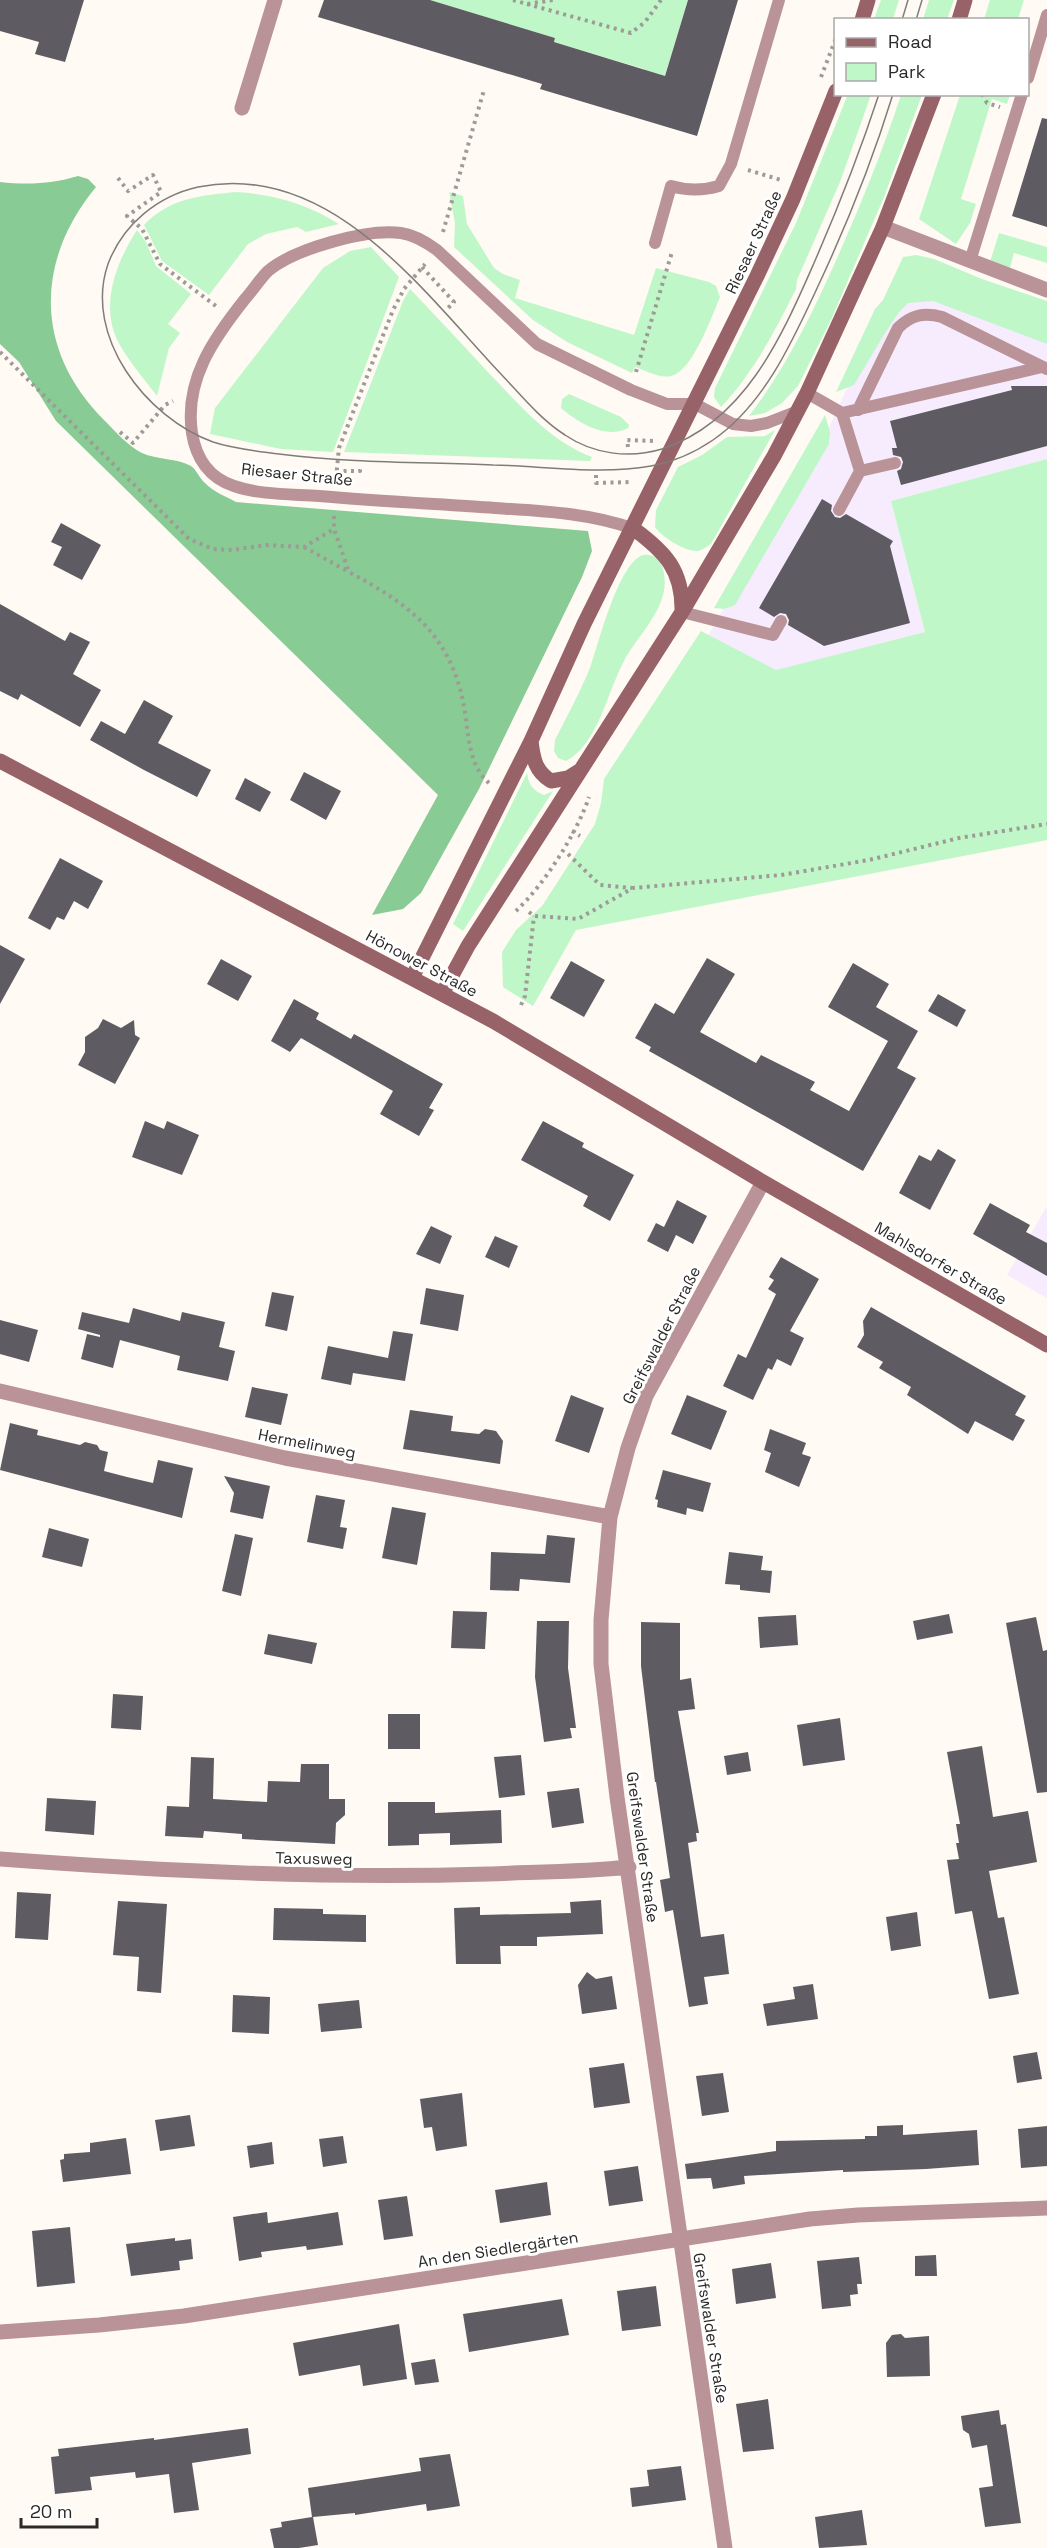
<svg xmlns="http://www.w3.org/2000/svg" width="1047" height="2548" viewBox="0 0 1047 2548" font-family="'Space Grotesk',sans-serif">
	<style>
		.commercial { fill: #f6ecfd }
		.green { fill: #c0f7c9 }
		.forest { fill: #88cb95 }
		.building { fill: #5e5c62 }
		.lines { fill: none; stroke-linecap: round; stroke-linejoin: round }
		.path { stroke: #9e9a95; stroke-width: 4; stroke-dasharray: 3 4.5; stroke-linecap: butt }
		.lane { stroke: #b99397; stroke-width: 12 }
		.street { stroke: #b99397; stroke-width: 15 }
		.secondary { stroke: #976268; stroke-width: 15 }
		.tram { stroke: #807d79; stroke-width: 1.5 }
		.labels { text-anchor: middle; stroke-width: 6; stroke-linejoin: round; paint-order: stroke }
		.street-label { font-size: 16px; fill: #2b2927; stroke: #fff }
	</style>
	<rect width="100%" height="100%" fill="#fffaf3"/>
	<path class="commercial" d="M 900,274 L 1047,335 L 1047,459 L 891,501 L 925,632 L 747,678 L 699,651 L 831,423 Z
		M 1047,1206 L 1047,1298 L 1007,1275 Z"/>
	<path class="green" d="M 430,0 L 688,0 L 662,85 L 644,69 L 554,42 L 555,38 Z
		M 881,0 L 899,0 L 893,19 L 874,19 Z
		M 929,0 L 954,0 L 947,19 L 923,19 Z
		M 990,0 L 1024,0 L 1018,19 L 984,19 Z
		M 848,94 L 871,95 L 840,182 L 797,280 L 796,289 C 775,331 754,372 721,407 L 714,397 L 715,388 L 796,223 Z
		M 901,95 L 922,95 L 884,197 L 831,320 L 798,386 L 782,403 L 765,413 L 749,416 C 785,369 810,318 834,265 C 859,209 882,153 901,95 Z
		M 960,95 L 1010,95 L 1007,104 L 992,99 L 961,199 L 976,204 L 970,223 L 956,244 L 919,219 Z
		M 237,192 C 276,195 305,203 339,224 L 306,232 L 297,227 L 266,234 L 248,244 L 209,295 L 162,261 L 144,225 C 169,198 202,195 237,192 Z
		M 449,192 L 463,196 L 467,224 L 494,268 L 503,274 L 520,280 L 515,298 L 634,335 L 656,268 L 709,282 L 716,286 L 720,297 C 712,316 692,372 671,376 C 660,379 645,370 635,367 L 632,373 L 567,342 L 533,320 L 454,247 L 455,223 Z
		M 137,230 L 146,242 L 156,266 L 191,294 L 168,324 L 180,333 L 169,348 L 157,396 C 145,380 131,364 121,347 C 98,309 115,264 137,230 Z
		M 999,233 L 1047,247 L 1047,263 L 1014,253 L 1010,268 L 990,262 Z
		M 371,247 L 399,277 L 333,452 L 281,449 L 210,434 L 215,408 L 323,268 L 350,251 Z
		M 916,255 L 934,259 L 982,279 L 1047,301 L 1047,344 L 933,301 L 908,303 L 899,312 L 885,333 L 854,385 L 836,392 L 875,309 L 883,300 L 903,257 Z
		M 410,289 C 436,316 461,343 486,370 C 518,403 548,440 592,457 L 590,461 L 344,452 L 403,301 Z
		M 569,394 L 621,417 L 629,425 L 628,428 C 606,440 577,422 561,408 L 562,399 Z
		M 825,415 L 830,432 L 829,444 L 735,605 L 724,609 L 714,608 Z
		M 775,430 L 711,544 C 706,547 703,550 697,551 C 684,551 662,537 655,527 L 656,510 L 678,467 L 702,455 L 727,437 L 765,436 Z
		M 1047,459 L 1047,840 L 576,930 L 533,1006 L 503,987 L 502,952 L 516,930 L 542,906 L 595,824 L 601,803 L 604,779 L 701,631 L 776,670 L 925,632 L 891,501 Z
		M 643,555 C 653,554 660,558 663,569 C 673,606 638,633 623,663 C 607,693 598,744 566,761 L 558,758 L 554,751 L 555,740 C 567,716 581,691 591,665 C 599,642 619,562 643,555 Z
		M 527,773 C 529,786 533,790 544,795 L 553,791 L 463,931 L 453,924 Z"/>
	<path class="forest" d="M 78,176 L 88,179 L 96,187 C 34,262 35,351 104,420 C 115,431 129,447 142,453 C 157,460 177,458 191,466 C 196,469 200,479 205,483 C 214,492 225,496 236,502 L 588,531 L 592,551 L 582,577 L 479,789 L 421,893 L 403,909 L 372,915 L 438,795 L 56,421 L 19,362 L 0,344 L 0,182 C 27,185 52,184 78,176 Z"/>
	<path class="building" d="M 0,0 L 84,0 L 65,62 L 35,54 L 39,42 L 0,31 Z
		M 324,0 L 430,0 L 555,38 L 554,42 L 665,76 L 688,0 L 738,0 L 697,136 L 540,89 L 542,84 L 318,17 Z
		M 1042,118 L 1047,119 L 1047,227 L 1012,216 Z
		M 1011,386 L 1047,386 L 1047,446 L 901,485 L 897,471 L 901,469 L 903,462 L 901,457 L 893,455 L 892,448 L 897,448 L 890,421 L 1012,390 Z
		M 822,499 L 832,505 L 831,511 L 835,517 L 840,518 L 846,514 L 893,541 L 890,546 L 910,623 L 824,646 L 788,625 L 789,620 L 786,614 L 780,613 L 774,617 L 759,608 Z
		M 61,523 L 101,545 L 82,580 L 53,565 L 62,547 L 51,542 Z
		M 0,604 L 65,641 L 70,632 L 90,642 L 73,674 L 101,690 L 80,727 L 21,694 L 18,700 L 0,691 Z
		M 144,700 L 173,716 L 158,743 L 211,770 L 197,797 L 144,770 L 90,740 L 101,721 L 125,734 Z
		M 304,772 L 341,791 L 326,820 L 290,800 Z
		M 245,778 L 271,792 L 260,812 L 235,799 Z
		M 60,858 L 103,881 L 88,909 L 74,901 L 64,920 L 57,917 L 50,930 L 28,918 Z
		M 0,945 L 25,959 L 0,1004 Z
		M 707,958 L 735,974 L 700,1032 L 756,1063 L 761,1055 L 815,1082 L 810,1090 L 849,1111 L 888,1041 L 828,1007 L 853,963 L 889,984 L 876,1007 L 918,1031 L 897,1068 L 916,1078 L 863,1171 L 649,1051 L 651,1047 L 635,1038 L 655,1003 L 674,1014 Z
		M 221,959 L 252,976 L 238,1001 L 207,984 Z
		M 571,961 L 605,980 L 584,1017 L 550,998 Z
		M 938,994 L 966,1010 L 957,1027 L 928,1011 Z
		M 294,999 L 319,1013 L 316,1019 L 351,1039 L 354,1034 L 443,1084 L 429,1108 L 434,1110 L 419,1136 L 380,1114 L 393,1091 L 301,1038 L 290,1052 L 271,1041 Z
		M 103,1019 L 121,1028 L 134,1020 L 135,1035 L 140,1038 L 115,1084 L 78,1065 L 85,1052 L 85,1037 L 98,1028 Z
		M 145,1121 L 164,1129 L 167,1121 L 199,1135 L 182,1175 L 132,1157 Z
		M 543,1121 L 584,1143 L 582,1147 L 634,1175 L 610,1221 L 583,1206 L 588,1196 L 521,1160 Z
		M 938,1149 L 956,1160 L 930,1210 L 899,1193 L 919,1155 L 931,1161 Z
		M 677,1200 L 707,1216 L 693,1244 L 676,1235 L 668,1252 L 647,1241 L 656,1223 L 664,1227 Z
		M 990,1203 L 1030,1225 L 1026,1232 L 1047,1243 L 1047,1276 L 973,1234 Z
		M 431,1226 L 452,1236 L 440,1264 L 416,1254 Z
		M 495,1236 L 518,1246 L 509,1268 L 485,1257 Z
		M 781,1257 L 819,1279 L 790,1331 L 804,1338 L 791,1366 L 777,1359 L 772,1370 L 768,1368 L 753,1400 L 723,1386 L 738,1354 L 746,1358 L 776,1294 L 768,1289 L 774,1280 L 769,1277 Z
		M 426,1288 L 464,1295 L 458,1331 L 420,1324 Z
		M 272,1292 L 294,1296 L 287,1331 L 265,1326 Z
		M 871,1307 L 1026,1396 L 1015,1415 L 1025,1420 L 1013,1441 L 975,1421 L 968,1434 L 907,1395 L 911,1387 L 879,1368 L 883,1362 L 857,1347 L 864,1335 L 863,1321 Z
		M 133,1308 L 180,1321 L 182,1312 L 225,1322 L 219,1347 L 235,1351 L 228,1381 L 177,1370 L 180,1356 L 120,1340 L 113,1368 L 81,1359 L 87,1334 L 100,1337 L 100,1335 L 78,1329 L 82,1312 L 129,1323 Z
		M 0,1320 L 38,1330 L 29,1362 L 0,1354 Z
		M 393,1331 L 413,1334 L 405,1381 L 353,1373 L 351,1385 L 321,1379 L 328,1346 L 388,1358 Z
		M 252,1387 L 288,1394 L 281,1425 L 245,1417 Z
		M 571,1395 L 604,1408 L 589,1453 L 555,1441 Z
		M 687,1395 L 727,1411 L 711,1450 L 671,1434 Z
		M 410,1410 L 453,1416 L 451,1431 L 479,1434 L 485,1429 L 496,1431 L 503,1441 L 500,1464 L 403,1449 Z
		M 10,1423 L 38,1430 L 37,1435 L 80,1445 L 85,1442 L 97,1445 L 100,1450 L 108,1452 L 104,1471 L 127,1477 L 153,1483 L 158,1460 L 193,1468 L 182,1518 L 0,1470 Z
		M 770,1429 L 806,1443 L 802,1454 L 811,1457 L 799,1487 L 765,1472 L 771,1453 L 764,1450 Z
		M 663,1470 L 711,1483 L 703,1512 L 687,1508 L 686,1515 L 657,1507 L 658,1500 L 655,1499 Z
		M 224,1476 L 270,1486 L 263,1519 L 230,1512 L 234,1493 Z
		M 316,1495 L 345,1500 L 340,1527 L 347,1528 L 343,1549 L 307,1542 Z
		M 392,1507 L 426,1513 L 417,1565 L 382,1558 Z
		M 49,1528 L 89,1539 L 82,1567 L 42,1557 Z
		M 235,1534 L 253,1538 L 241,1596 L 222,1591 Z
		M 547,1535 L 575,1538 L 570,1583 L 520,1579 L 519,1591 L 490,1590 L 491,1552 L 545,1554 Z
		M 729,1552 L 763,1556 L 761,1570 L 772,1571 L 770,1593 L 740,1590 L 740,1585 L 725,1584 Z
		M 453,1611 L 487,1612 L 485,1649 L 451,1648 Z
		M 949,1614 L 953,1633 L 917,1640 L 913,1621 Z
		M 796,1615 L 798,1645 L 760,1648 L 758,1617 Z
		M 1036,1617 L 1043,1651 L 1047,1650 L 1047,1792 L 1037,1793 L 1006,1623 Z
		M 537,1621 L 569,1621 L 568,1668 L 576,1728 L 570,1728 L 572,1738 L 544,1742 L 535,1677 Z
		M 641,1622 L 680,1623 L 680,1680 L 691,1678 L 695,1709 L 678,1711 L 699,1833 L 696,1833 L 697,1841 L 688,1843 L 701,1937 L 724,1934 L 729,1974 L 704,1977 L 708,2004 L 689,2007 L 673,1910 L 665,1912 L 660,1880 L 670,1878 L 656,1782 L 655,1782 L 641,1666 Z
		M 268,1634 L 317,1643 L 312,1664 L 264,1654 Z
		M 113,1694 L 143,1696 L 141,1730 L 111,1728 Z
		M 388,1714 L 420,1714 L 420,1749 L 388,1749 Z
		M 840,1718 L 845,1760 L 803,1766 L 797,1725 Z
		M 982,1746 L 993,1817 L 1028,1811 L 1037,1862 L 989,1871 L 998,1918 L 1004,1917 L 1019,1994 L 989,1999 L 972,1911 L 955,1914 L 947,1860 L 959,1859 L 956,1843 L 959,1843 L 956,1824 L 960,1824 L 947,1752 Z
		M 748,1752 L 751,1771 L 727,1775 L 724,1756 Z
		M 521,1755 L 525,1795 L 499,1798 L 494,1757 Z
		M 191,1757 L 214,1758 L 213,1799 L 267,1802 L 268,1781 L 300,1782 L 301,1764 L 329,1764 L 329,1799 L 345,1799 L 345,1815 L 336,1823 L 335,1844 L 242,1839 L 242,1834 L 204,1831 L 203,1838 L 165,1836 L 167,1806 L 189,1807 Z
		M 579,1788 L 584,1823 L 552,1828 L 547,1792 Z
		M 47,1798 L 96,1801 L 94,1835 L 45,1831 Z
		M 388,1802 L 435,1802 L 435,1813 L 501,1810 L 502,1843 L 450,1845 L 450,1833 L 419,1834 L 419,1845 L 388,1846 Z
		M 17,1892 L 51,1894 L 48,1940 L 15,1938 Z
		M 601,1900 L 603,1934 L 537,1937 L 537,1946 L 500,1946 L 501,1964 L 456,1964 L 454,1908 L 480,1907 L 480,1915 L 571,1913 L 570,1902 Z
		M 118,1901 L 167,1904 L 161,1993 L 137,1991 L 139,1957 L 113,1955 Z
		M 274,1908 L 323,1909 L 323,1914 L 366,1915 L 366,1942 L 273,1940 Z
		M 917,1912 L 921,1946 L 891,1951 L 886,1917 Z
		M 587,1972 L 596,1979 L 612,1976 L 617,2009 L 582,2014 L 578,1985 Z
		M 813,1984 L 818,2019 L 767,2026 L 763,2004 L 795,1999 L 793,1987 Z
		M 233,1995 L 270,1997 L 269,2034 L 232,2032 Z
		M 359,2000 L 362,2028 L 321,2032 L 318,2004 Z
		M 1037,2052 L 1042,2079 L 1017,2083 L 1013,2056 Z
		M 624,2063 L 630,2103 L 594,2108 L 589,2068 Z
		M 723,2073 L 729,2112 L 702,2116 L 696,2076 Z
		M 462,2093 L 467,2146 L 436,2151 L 432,2127 L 424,2128 L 420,2099 Z
		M 190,2115 L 195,2146 L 160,2151 L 155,2120 Z
		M 903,2125 L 903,2135 L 977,2130 L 979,2165 L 926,2169 L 843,2172 L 843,2170 L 744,2176 L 745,2184 L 713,2189 L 711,2178 L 687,2179 L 685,2164 L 776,2151 L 776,2141 L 865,2139 L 865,2136 L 877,2136 L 877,2126 Z
		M 1047,2126 L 1047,2166 L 1021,2168 L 1018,2129 Z
		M 343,2136 L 347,2163 L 323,2167 L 319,2139 Z
		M 126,2138 L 131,2174 L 63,2182 L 60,2160 L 64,2159 L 64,2154 L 90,2152 L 90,2143 Z
		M 272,2142 L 274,2164 L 250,2168 L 247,2146 Z
		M 638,2166 L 643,2201 L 609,2206 L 604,2171 Z
		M 547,2182 L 551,2215 L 500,2223 L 495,2190 Z
		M 407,2196 L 413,2236 L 384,2240 L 378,2200 Z
		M 267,2212 L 268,2223 L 338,2212 L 343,2245 L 307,2250 L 306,2246 L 261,2252 L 262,2257 L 239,2261 L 233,2217 Z
		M 70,2227 L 75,2283 L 37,2287 L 32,2231 Z
		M 175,2238 L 175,2241 L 191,2239 L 193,2259 L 179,2261 L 180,2270 L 131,2276 L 126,2244 Z
		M 936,2255 L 937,2276 L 915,2276 L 915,2256 Z
		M 859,2257 L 862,2284 L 857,2284 L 858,2294 L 850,2295 L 851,2306 L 822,2309 L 817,2261 Z
		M 771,2263 L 776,2298 L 736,2304 L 732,2269 Z
		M 656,2286 L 661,2326 L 622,2331 L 617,2291 Z
		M 562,2299 L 569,2335 L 469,2352 L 463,2314 Z
		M 399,2324 L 407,2379 L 363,2386 L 360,2365 L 299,2376 L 293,2343 Z
		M 901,2334 L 905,2338 L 929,2336 L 930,2376 L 887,2377 L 886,2343 L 892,2335 Z
		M 435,2359 L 439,2382 L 415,2385 L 411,2363 Z
		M 768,2399 L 774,2449 L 743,2452 L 736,2404 Z
		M 999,2410 L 1001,2425 L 1006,2424 L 1021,2523 L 985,2527 L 979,2488 L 993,2486 L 987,2445 L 972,2448 L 969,2434 L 963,2430 L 961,2416 Z
		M 248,2428 L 251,2454 L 192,2463 L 199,2510 L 174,2513 L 169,2474 L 136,2478 L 135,2472 L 90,2477 L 92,2490 L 55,2494 L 51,2457 L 59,2456 L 58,2449 L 154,2438 L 154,2440 Z
		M 450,2454 L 460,2506 L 427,2511 L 426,2504 L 355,2515 L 355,2513 L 313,2517 L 318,2545 L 299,2548 L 274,2548 L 270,2529 L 282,2527 L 281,2522 L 312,2517 L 308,2488 L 421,2471 L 419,2458 Z
		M 681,2466 L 686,2500 L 632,2507 L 630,2488 L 649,2486 L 647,2470 Z
		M 862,2510 L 867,2545 L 819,2548 L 815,2517 Z"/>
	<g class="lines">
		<path class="path" d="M 513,0 L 527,4 L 553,0
			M 527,4 L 631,33 L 645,22 L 661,0
			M 821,77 L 836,38
			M 982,94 L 987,103 L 1000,107
			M 748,170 L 781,180
			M 118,178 L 128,191 L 153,175 L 161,192 L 127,216 L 142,229 L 160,264 L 216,306
			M 443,232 L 484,90
			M 422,267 L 454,302 L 448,308
			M 0,352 L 189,539 L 213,549 L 232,550 L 266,545 L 304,547 L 334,529
			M 636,372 L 672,252
			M 120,432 L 133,443 L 165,405 L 173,401
			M 628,447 L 627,440 L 654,441
			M 336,471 L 360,471 L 360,466
			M 596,475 L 596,483 L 633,482
			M 336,478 L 339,448 L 393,310 L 404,289 L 425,264
			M 334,516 L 334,529 L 349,572 C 408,604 448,632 463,701 C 469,728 466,763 489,783
			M 304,547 L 349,572
			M 572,831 L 580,836
			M 568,854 L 600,885 L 632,888
			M 516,911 C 544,885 577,833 589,797
			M 529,912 L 534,916 L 578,919 L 633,888 L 781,875 L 869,860 L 959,838 L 1047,824
			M 521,1005 L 525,996 L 534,916"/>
		<path class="lane" d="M 1028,78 L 1047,15
			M 655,243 L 671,186 C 688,191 702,191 719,186 L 731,164 L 779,0
			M 970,261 L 1022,94
			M 807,393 L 842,413 L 860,471 L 839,510
			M 858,410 L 898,328 C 911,315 924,312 942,317 L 1047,369
			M 842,413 L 1042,367
			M 860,471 L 895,463
			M 634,529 C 590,513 541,511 495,508 C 437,504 378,501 319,496 C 292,494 260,495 234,486 C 209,478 196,458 192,433 C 184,380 214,338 245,299 C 253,290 260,279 268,271 C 294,249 368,228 401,233 C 415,235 426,242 437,250 L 537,344 L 631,390 L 667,404 L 695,404 L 733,424 L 751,426 L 767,423 L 798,411
			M 682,612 L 773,635 L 781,621"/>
		<path class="street" d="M 242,108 L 275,0
			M 883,227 L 1047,290
			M 0,1391 L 285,1458 L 610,1517
			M 0,1859 C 163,1871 324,1879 488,1874 C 535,1872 582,1872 629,1867
			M 0,2332 L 99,2325 L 184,2316 L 810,2219 L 858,2215 L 1047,2208
			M 725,2548 L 617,1797 L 601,1664 L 601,1620 L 610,1517 L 628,1448 L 646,1396 L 763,1182"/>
		<path class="secondary" d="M 862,20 L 868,0
			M 959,20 L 965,0
			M 634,529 C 665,552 683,570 682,612
			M 531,741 C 533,758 535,771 551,781 L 568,778 L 579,771
			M 0,761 L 493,1021 L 763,1182 L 1047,1345
			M 412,978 L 531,741 L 584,624 L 757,276 L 793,199 L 836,91
			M 442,994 L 468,946 L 682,612 L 774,456 L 807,393 L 883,227 L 934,94"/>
		<path class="tram" d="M 902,20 L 908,0
			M 916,20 L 922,0
			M 879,94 C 860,152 838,208 814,263 C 782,336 745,422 662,449 C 629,459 593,454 565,435 C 540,419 520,394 500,373 C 422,290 329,160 198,187 C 158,196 123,224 108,264 C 83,336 146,418 213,442 C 234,449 257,451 279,454 C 349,463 422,462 493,465 C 544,466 600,475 651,466 C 673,462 694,453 713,440 C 765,404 793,340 819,284 C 848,222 873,159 893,94"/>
	</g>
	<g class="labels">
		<g class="street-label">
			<text transform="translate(753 242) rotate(-65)" y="6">Riesaer Straße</text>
			<text transform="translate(297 474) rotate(6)" y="6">Riesaer Straße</text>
			<text transform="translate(422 963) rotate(28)" y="6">Hönower Straße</text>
			<text transform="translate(941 1263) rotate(30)" y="6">Mahlsdorfer Straße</text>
			<text transform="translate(661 1335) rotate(-63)" y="6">Greifswalder Straße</text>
			<text transform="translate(307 1443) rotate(11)" y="6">Hermelinweg</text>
			<text transform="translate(643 1847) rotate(82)" y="6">Greifswalder Straße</text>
			<text transform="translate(314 1858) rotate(1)" y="6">Taxusweg</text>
			<text transform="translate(498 2249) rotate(-9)" y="6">An den Siedlergärten</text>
			<text transform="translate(711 2328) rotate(81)" y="6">Greifswalder Straße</text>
		</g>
	</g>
	<rect x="834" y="18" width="195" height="78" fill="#ffffff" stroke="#aaa9a9" stroke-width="1.5"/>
	<rect x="846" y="38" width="30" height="9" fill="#976268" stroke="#aaa9a9" stroke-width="1.5"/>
	<text x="888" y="48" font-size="18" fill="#2b2927">Road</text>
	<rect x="846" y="63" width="30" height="18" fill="#c0f7c9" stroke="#aaa9a9" stroke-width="1.5"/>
	<text x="888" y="78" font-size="18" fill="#2b2927">Park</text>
	<path d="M21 2518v9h76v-9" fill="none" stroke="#2b2927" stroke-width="3"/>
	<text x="30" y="2518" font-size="18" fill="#2b2927" stroke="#ffffff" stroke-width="4.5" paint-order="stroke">20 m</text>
</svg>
